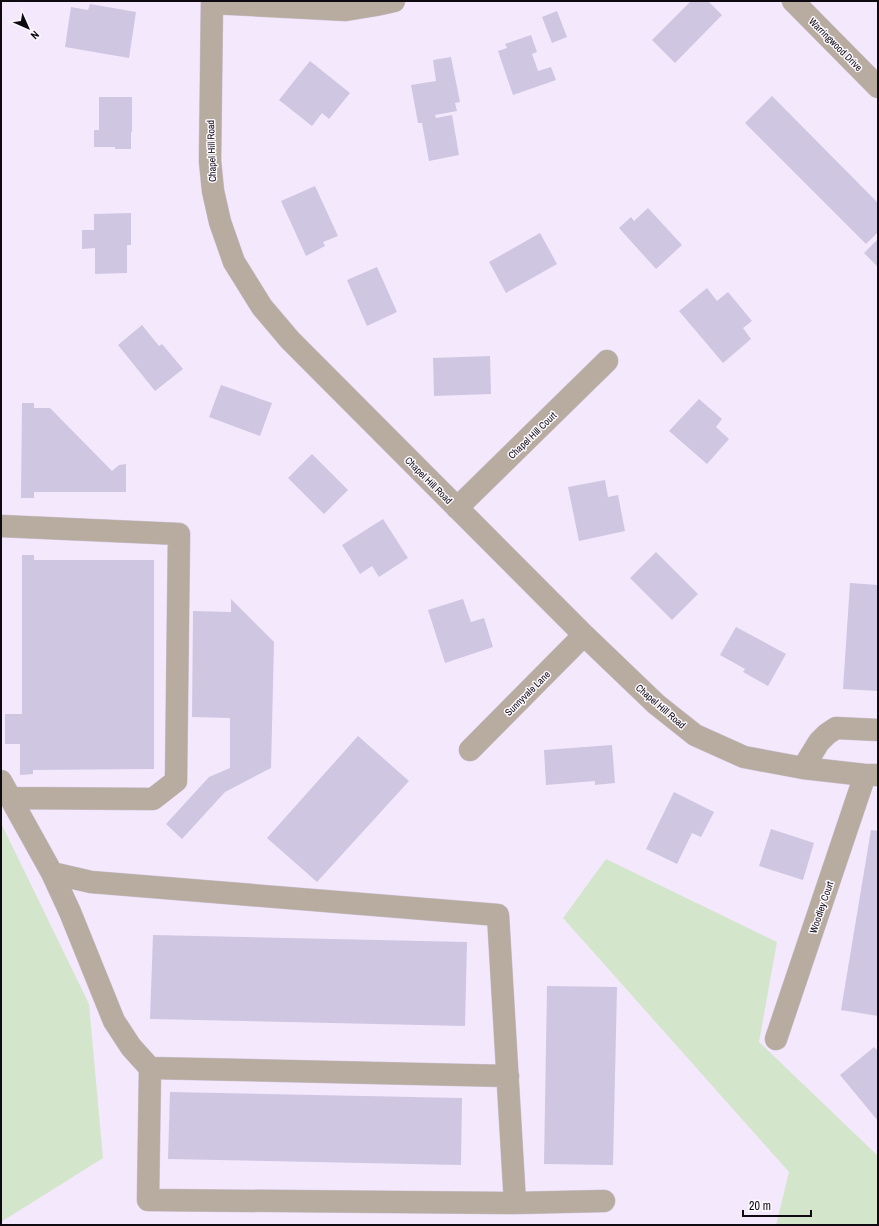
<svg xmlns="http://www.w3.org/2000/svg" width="879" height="1226" viewBox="0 0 879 1226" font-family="'Archivo Narrow',sans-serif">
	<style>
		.green { fill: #d3e6cb }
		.building { fill: #cfc6e2 }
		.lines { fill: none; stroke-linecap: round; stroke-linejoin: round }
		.minor-casing { stroke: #cfc4d7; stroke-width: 23 }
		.minor { stroke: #b8ab9f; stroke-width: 22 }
		.labels { text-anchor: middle; stroke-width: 3; stroke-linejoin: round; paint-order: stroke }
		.street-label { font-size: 10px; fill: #0f0912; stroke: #fcf9ff }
	</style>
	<rect width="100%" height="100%" fill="#f4e8fd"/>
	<path class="green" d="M 1,823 L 89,1004 L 103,1158 L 1,1222 Z
		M 606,859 L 777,942 L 759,1042 L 878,1156 L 878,1225 L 776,1225 L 789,1172 L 563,918 Z"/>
	<path class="building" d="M 691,1 L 708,1 L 722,15 L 675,63 L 652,40 Z
		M 90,4 L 136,12 L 129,58 L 65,47 L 71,7 L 88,10 Z
		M 557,11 L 567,37 L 552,43 L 542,17 Z
		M 531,35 L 537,52 L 532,54 L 538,71 L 551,67 L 556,80 L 513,95 L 498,51 L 507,48 L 505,44 Z
		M 451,57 L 460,102 L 455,103 L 457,111 L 435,115 L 436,118 L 452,115 L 459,155 L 429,161 L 422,123 L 418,123 L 411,85 L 436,81 L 433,60 Z
		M 310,61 L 350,93 L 329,119 L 322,113 L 312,126 L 279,100 Z
		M 772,96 L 878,203 L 878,232 L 866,244 L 745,123 Z
		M 99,97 L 132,97 L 132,132 L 131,132 L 131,149 L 115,149 L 115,147 L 94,147 L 94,130 L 99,130 Z
		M 315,186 L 338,236 L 323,242 L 325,246 L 306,256 L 281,201 Z
		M 648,208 L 682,245 L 656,269 L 619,228 L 631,217 L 634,221 Z
		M 131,213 L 131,245 L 127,245 L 127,273 L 95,274 L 95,248 L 82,249 L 82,230 L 94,230 L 94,214 Z
		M 540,233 L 557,264 L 506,293 L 489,262 Z
		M 878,239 L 878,267 L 864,253 Z
		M 377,267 L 397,312 L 367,326 L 347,280 Z
		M 707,288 L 717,301 L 728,292 L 752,321 L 743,328 L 751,339 L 723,363 L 679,311 Z
		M 142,325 L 159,346 L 162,344 L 183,369 L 155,391 L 118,345 Z
		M 490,356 L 491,394 L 434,396 L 433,358 Z
		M 221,385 L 272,403 L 260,436 L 209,417 Z
		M 699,399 L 722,419 L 716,427 L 729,439 L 707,464 L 669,431 Z
		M 22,403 L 34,403 L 34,408 L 50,408 L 112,471 L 119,465 L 126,464 L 126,492 L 34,492 L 34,498 L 21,498 Z
		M 312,454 L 348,490 L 324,514 L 288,478 Z
		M 605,480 L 608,497 L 618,495 L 625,531 L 579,541 L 568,487 Z
		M 383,519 L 408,558 L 379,577 L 372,566 L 360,574 L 342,545 Z
		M 656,552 L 698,594 L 672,620 L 630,578 Z
		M 22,555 L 34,555 L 34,560 L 154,560 L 154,769 L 33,770 L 33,774 L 20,775 L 20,744 L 5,744 L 5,714 L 22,714 Z
		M 850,583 L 878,585 L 878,691 L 843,689 Z
		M 231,599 L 274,642 L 271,768 L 225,792 L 182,839 L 166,824 L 209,777 L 230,768 L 230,718 L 192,717 L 193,611 L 231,612 Z
		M 463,599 L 471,622 L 484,618 L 493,647 L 445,663 L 428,610 Z
		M 736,627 L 786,654 L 768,686 L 743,672 L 745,669 L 720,655 Z
		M 358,736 L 409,781 L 317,882 L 267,838 Z
		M 612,745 L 615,783 L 595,785 L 595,781 L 546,785 L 544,750 Z
		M 674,792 L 714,812 L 701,837 L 692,833 L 677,864 L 646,849 Z
		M 771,829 L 814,843 L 803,880 L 759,866 Z
		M 871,830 L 878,831 L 878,1016 L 841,1010 Z
		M 153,935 L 467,942 L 465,1026 L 150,1019 Z
		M 547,986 L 617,987 L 613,1165 L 544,1164 Z
		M 874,1047 L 878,1051 L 878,1121 L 840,1075 Z
		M 170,1092 L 462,1098 L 461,1165 L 168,1159 Z"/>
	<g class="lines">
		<g class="minor-casing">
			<path id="minor" d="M 212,1 L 210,161 L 213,191 L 220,222 L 234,262 L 262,307 L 290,340 L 584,635 L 656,704 L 695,735 L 744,757 L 803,768 L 865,775 L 878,775
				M 793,1 L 878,87
				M 212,3 L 346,10 L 376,5 L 394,1
				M 457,508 L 607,361
				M 1,526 L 179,534 L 176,781 L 153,799 L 10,798
				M 470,750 L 584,635
				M 803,768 L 819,742 L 827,734 L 836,728 L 878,730
				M 1,781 L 52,873 L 91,882 L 498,915 L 515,1203 L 604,1201
				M 52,873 L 70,912 L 114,1021 L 131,1047 L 150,1068
				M 776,1039 L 865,775
				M 508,1076 L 150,1068 L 148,1200 L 515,1203"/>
		</g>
		<use href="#minor" class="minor"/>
	</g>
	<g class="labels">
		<g class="street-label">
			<text transform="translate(836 44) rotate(45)" y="4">Warringwood Drive</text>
			<text transform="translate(211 151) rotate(-92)" y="4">Chapel Hill Road</text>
			<text transform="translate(532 435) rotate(-44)" y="4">Chapel Hill Court</text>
			<text transform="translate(429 480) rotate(45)" y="4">Chapel Hill Road</text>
			<text transform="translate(527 693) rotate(-45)" y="4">Sunnyvale Lane</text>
			<text transform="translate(661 706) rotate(41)" y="4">Chapel Hill Road</text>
			<text transform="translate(821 907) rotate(-71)" y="4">Woodley Court</text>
		</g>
	</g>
	<rect width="879" height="1226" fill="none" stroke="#0f0912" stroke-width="4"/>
	<g transform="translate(28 28) rotate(135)" stroke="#fcf9ff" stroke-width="3" paint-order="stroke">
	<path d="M0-3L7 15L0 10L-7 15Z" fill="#0f0912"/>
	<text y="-6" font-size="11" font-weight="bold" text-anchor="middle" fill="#0f0912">N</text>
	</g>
	<path d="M743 1210v6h68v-6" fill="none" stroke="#0f0912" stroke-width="2"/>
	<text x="749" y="1210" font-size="12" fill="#0f0912" stroke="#fcf9ff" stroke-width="3" paint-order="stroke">20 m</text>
</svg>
